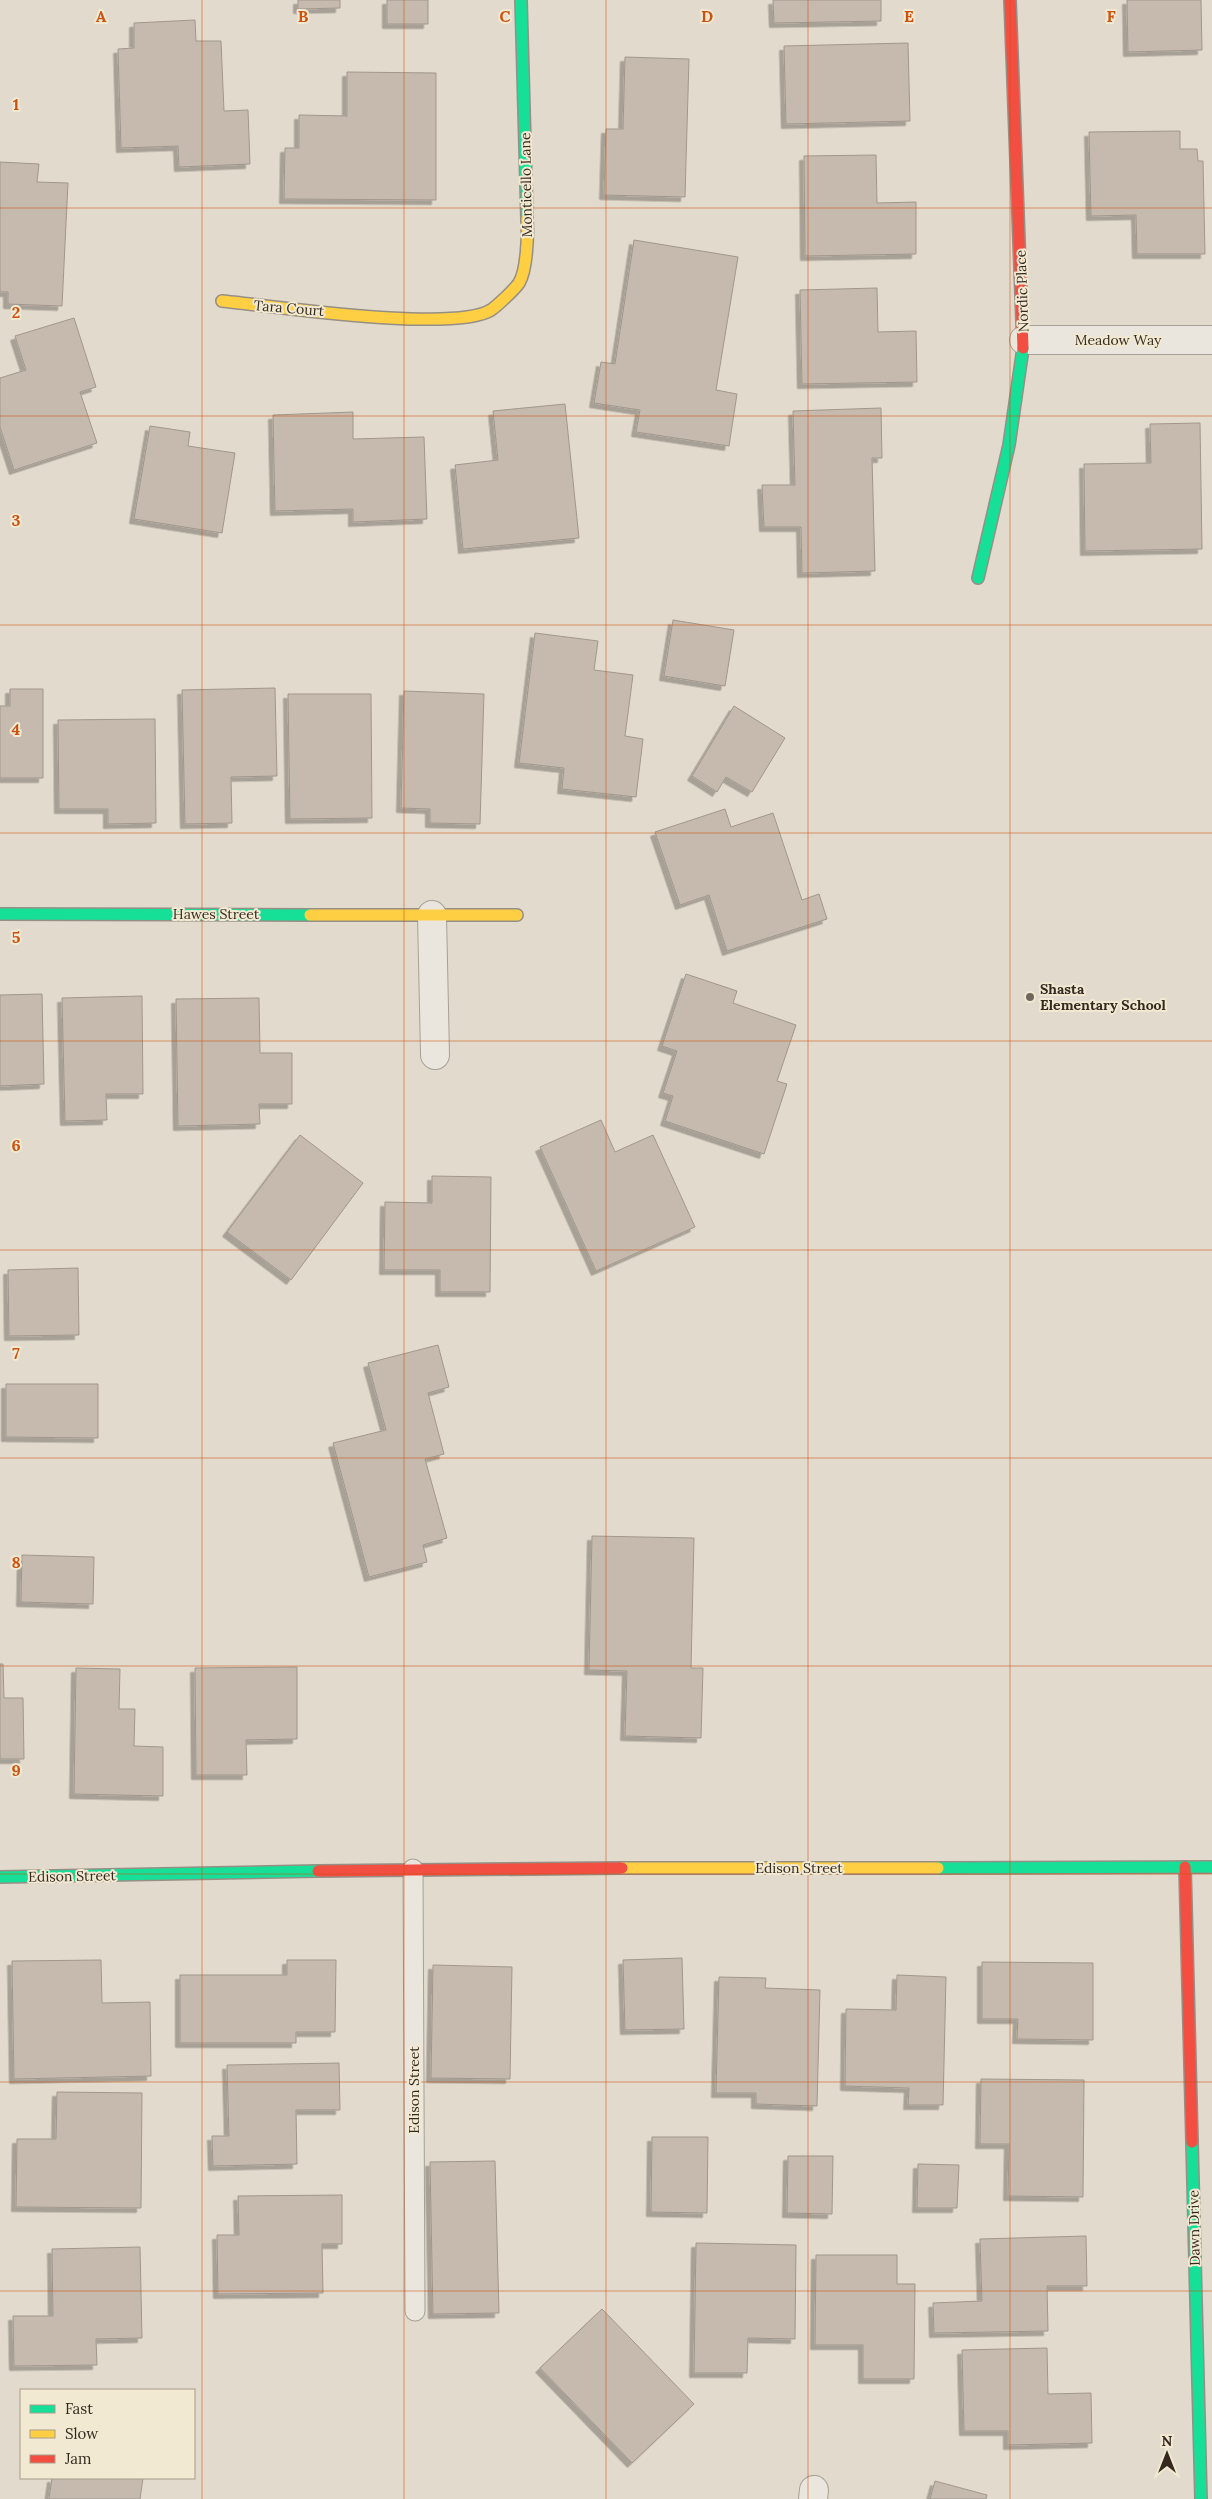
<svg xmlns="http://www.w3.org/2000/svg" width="1212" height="2499" viewBox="0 0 1212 2499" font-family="Lora,serif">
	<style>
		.building { fill: #c5baad; stroke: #a1978c; filter: url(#shadow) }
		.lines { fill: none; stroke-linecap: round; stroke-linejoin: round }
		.lane-casing { stroke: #a7a096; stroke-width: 21 }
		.street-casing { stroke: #a7a096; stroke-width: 30 }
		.fast-casing { stroke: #968f85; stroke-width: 14 }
		.slow-casing { stroke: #968f85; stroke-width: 14 }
		.jam-casing { stroke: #968f85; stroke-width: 14 }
		.lane { stroke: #eae6dd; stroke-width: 19 }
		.street { stroke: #eae6dd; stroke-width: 28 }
		.fast { stroke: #16e098; stroke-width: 11 }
		.slow { stroke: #ffcf43; stroke-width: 11 }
		.jam { stroke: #f24e42; stroke-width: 11 }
		.grid { fill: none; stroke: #cd520f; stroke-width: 1; stroke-opacity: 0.55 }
		.poi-dot { fill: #71675c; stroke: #f2e9d2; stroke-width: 2 }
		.labels { text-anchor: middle; stroke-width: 4; stroke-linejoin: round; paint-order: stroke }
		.street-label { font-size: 14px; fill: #34291f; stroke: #f2e9d2 }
		.poi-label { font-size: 14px; font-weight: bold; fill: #34291f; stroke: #f2e9d2; text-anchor: start }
		.grid-label { font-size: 16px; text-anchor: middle; font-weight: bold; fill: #cd520f; stroke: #f2e9d2; stroke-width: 4; stroke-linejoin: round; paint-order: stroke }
	</style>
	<defs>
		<filter id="shadow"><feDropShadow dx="-4.5" dy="4.5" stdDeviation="0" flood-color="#0004"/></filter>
	</defs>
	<rect width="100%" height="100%" fill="#e2dacc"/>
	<path class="building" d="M 298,0 L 340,0 L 340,8 L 298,9 Z
		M 387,0 L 428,0 L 428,24 L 387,24 Z
		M 773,0 L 881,0 L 881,21 L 774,23 Z
		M 1127,0 L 1201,0 L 1202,50 L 1128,52 Z
		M 195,20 L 196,41 L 221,41 L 224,111 L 248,110 L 250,164 L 179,167 L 178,146 L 121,148 L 118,49 L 134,48 L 134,23 Z
		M 908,43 L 910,121 L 786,124 L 784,46 Z
		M 625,57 L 689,59 L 685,197 L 604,195 L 606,129 L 623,129 Z
		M 347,72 L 436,73 L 436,200 L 284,199 L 285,148 L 299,148 L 299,115 L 347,116 Z
		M 1180,131 L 1180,149 L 1197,149 L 1198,161 L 1203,161 L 1205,254 L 1137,254 L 1136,215 L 1091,216 L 1089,132 Z
		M 876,155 L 877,203 L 916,202 L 916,254 L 805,256 L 804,156 Z
		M 0,162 L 39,164 L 37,182 L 68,183 L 62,306 L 8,304 L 8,292 L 0,292 Z
		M 634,240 L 738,257 L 716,390 L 737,394 L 729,446 L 636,432 L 640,410 L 594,403 L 601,362 L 615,364 Z
		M 877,288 L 878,332 L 916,331 L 917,382 L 802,384 L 800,290 Z
		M 74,318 L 96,387 L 80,392 L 97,443 L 14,470 L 0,427 L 0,378 L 26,370 L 15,336 Z
		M 565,404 L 579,538 L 463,549 L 455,465 L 498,460 L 493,411 Z
		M 881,408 L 882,458 L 872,458 L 875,571 L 802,573 L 801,527 L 764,527 L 762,485 L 795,485 L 793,411 Z
		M 353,412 L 353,439 L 424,437 L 427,519 L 353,522 L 353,509 L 275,511 L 273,415 Z
		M 1200,423 L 1202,549 L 1085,551 L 1084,464 L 1151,463 L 1150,424 Z
		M 150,426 L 190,432 L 188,446 L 235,453 L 222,533 L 134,519 Z
		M 673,620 L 734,630 L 725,686 L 664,676 Z
		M 535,633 L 598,641 L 594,670 L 633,675 L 625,736 L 643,739 L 636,797 L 562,789 L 564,768 L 519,763 Z
		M 275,688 L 277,776 L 231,777 L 232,823 L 185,824 L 182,690 Z
		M 10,689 L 43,689 L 43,778 L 0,778 L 0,706 L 10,706 Z
		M 404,691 L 484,694 L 480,824 L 430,823 L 430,809 L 401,808 Z
		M 288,694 L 371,694 L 372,818 L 290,819 Z
		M 734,706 L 785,738 L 752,792 L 726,777 L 717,792 L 692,776 Z
		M 155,719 L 156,823 L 108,824 L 108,809 L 59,809 L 58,720 Z
		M 725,809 L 731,827 L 773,813 L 802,900 L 819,894 L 827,919 L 727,951 L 709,895 L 680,905 L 655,832 Z
		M 686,974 L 737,991 L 733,1003 L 796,1025 L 777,1081 L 787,1084 L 764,1154 L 665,1121 L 673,1096 L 663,1093 L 677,1051 L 662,1046 Z
		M 42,994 L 44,1084 L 0,1086 L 0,995 Z
		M 142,996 L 143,1094 L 106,1094 L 107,1120 L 65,1121 L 62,998 Z
		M 259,998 L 260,1053 L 292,1053 L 292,1104 L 259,1104 L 260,1124 L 178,1126 L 176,999 Z
		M 601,1120 L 615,1152 L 653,1135 L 695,1227 L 596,1271 L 540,1147 Z
		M 300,1135 L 363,1183 L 291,1280 L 227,1232 Z
		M 432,1176 L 491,1177 L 490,1292 L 440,1292 L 440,1270 L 384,1270 L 385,1202 L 432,1203 Z
		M 78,1268 L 79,1335 L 9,1336 L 8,1270 Z
		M 438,1345 L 449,1387 L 428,1393 L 444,1454 L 425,1459 L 447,1538 L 423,1545 L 427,1562 L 369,1577 L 333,1443 L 386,1430 L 368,1363 Z
		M 6,1384 L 98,1384 L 98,1438 L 6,1437 Z
		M 592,1536 L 694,1538 L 691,1668 L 703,1668 L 701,1738 L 625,1736 L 627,1671 L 589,1670 Z
		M 22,1555 L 94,1557 L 93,1604 L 21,1602 Z
		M 0,1664 L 3,1664 L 4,1698 L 23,1698 L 24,1759 L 0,1759 Z
		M 297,1667 L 297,1739 L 246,1740 L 247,1775 L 196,1775 L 195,1668 Z
		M 76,1668 L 120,1669 L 119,1709 L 135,1709 L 134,1746 L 163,1747 L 163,1796 L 74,1794 Z
		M 682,1958 L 684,2029 L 625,2030 L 623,1960 Z
		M 101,1960 L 102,2003 L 150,2002 L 151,2076 L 14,2079 L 12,1961 Z
		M 287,1960 L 336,1960 L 335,2032 L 296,2032 L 296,2043 L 180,2043 L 180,1975 L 287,1975 Z
		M 982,1962 L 1093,1963 L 1093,2040 L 1017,2039 L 1018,2019 L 982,2019 Z
		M 433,1965 L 512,1967 L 510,2079 L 431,2078 Z
		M 897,1975 L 946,1977 L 943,2105 L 908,2105 L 909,2088 L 845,2086 L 846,2009 L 896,2010 Z
		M 719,1977 L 766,1978 L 765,1988 L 820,1990 L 817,2106 L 756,2104 L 756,2093 L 716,2093 Z
		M 339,2063 L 340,2110 L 296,2110 L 297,2164 L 213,2166 L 212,2136 L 229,2136 L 227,2065 Z
		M 981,2079 L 1084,2080 L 1083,2197 L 1008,2196 L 1009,2144 L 980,2144 Z
		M 57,2092 L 142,2093 L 141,2208 L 16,2207 L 17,2139 L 56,2139 Z
		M 652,2137 L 708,2137 L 707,2213 L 651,2212 Z
		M 788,2156 L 833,2156 L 832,2214 L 787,2213 Z
		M 495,2161 L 499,2313 L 433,2314 L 430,2162 Z
		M 918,2164 L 959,2165 L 957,2208 L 917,2208 Z
		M 342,2195 L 342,2244 L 322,2244 L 323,2293 L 218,2294 L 217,2235 L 239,2235 L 238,2196 Z
		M 1086,2236 L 1087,2286 L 1047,2286 L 1048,2331 L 934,2333 L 933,2303 L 982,2301 L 980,2239 Z
		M 696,2243 L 796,2245 L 795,2339 L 748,2338 L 747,2373 L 694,2373 Z
		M 140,2247 L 142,2338 L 96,2339 L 97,2365 L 14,2366 L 13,2316 L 53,2316 L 52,2249 Z
		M 816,2255 L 897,2255 L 897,2284 L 915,2284 L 914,2379 L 863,2379 L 863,2345 L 815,2345 Z
		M 602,2309 L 694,2404 L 632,2463 L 540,2368 Z
		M 1047,2348 L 1048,2394 L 1091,2393 L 1092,2443 L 1008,2445 L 1008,2431 L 964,2431 L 962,2350 Z
		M 52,2478 L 143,2478 L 140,2499 L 49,2499 Z
		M 935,2481 L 987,2495 L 986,2499 L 930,2499 Z"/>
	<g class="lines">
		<g class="lane-casing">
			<path id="lane" d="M 413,1869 L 415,2311"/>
		</g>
		<g class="street-casing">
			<path id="street" d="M 1024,340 L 1212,340
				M 432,915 L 435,1055
				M 813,2499 L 814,2490"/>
		</g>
		<g class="fast-casing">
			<path id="fast" d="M 521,0 L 527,219
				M 978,578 L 1009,445 L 1023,348
				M 0,914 L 310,915
				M 938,1868 L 1212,1867
				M 0,1877 L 318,1871
				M 1192,2142 L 1201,2499"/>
		</g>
		<g class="slow-casing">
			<path id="slow" d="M 222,301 C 273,306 454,333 491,310 C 497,306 515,289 519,283 C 527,270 528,235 527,219
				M 310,915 L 517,915
				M 622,1868 L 938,1868"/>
		</g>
		<g class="jam-casing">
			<path id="jam" d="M 1010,0 L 1023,348
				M 1185,1867 L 1192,2142
				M 318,1871 L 622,1868"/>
		</g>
		<use href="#lane" class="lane"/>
		<use href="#street" class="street"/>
		<use href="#fast" class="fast"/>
		<use href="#slow" class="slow"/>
		<use href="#jam" class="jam"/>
	</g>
	<path class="grid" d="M 202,0 L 202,2499M 404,0 L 404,2499M 606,0 L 606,2499M 808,0 L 808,2499M 1010,0 L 1010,2499M 0,208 L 1212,208M 0,416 L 1212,416M 0,625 L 1212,625M 0,833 L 1212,833M 0,1041 L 1212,1041M 0,1250 L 1212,1250M 0,1458 L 1212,1458M 0,1666 L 1212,1666M 0,1874 L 1212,1874M 0,2082 L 1212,2082M 0,2291 L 1212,2291"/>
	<circle class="poi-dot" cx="1030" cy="997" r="5"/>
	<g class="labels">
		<g class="street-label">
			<text transform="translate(526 185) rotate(-91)" y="5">Monticello Lane</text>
			<text transform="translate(1022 291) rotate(-92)" y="5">Nordic Place</text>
			<text transform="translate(289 308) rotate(5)" y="5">Tara Court</text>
			<text x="1118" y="345">Meadow Way</text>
			<text x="216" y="919">Hawes Street</text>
			<text x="799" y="1873">Edison Street</text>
			<text transform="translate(72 1876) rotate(-1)" y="5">Edison Street</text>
			<text transform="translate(414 2090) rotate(-90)" y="5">Edison Street</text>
			<text transform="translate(1194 2228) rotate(-91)" y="5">Dawn Drive</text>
		</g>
		<g class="poi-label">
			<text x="1040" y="994">Shasta<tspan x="1040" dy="16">Elementary School</tspan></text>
		</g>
	</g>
	<g class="grid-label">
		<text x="101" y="22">A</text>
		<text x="303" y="22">B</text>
		<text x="505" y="22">C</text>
		<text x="707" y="22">D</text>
		<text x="909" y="22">E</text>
		<text x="1111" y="22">F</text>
		<text x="16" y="110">1</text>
		<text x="16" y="318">2</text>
		<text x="16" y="526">3</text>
		<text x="16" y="735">4</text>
		<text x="16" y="943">5</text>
		<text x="16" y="1151">6</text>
		<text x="16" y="1359">7</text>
		<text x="16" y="1568">8</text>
		<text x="16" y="1776">9</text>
	</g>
	<rect x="20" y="2389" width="175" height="90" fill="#f2e9d2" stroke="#a69c8a"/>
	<rect x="30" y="2405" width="25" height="8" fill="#16e098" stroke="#a69c8a"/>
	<text x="65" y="2414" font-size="15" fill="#34291f">Fast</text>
	<rect x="30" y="2430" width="25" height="8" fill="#ffcf43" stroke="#a69c8a"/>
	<text x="65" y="2439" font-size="15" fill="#34291f">Slow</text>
	<rect x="30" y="2455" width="25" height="8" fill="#f24e42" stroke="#a69c8a"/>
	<text x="65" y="2464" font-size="15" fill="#34291f">Jam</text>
	<g transform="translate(1167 2454)" stroke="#f2e9d2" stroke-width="4" paint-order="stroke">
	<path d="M0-4L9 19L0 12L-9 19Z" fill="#34291f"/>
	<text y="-8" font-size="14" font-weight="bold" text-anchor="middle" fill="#34291f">N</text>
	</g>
</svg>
